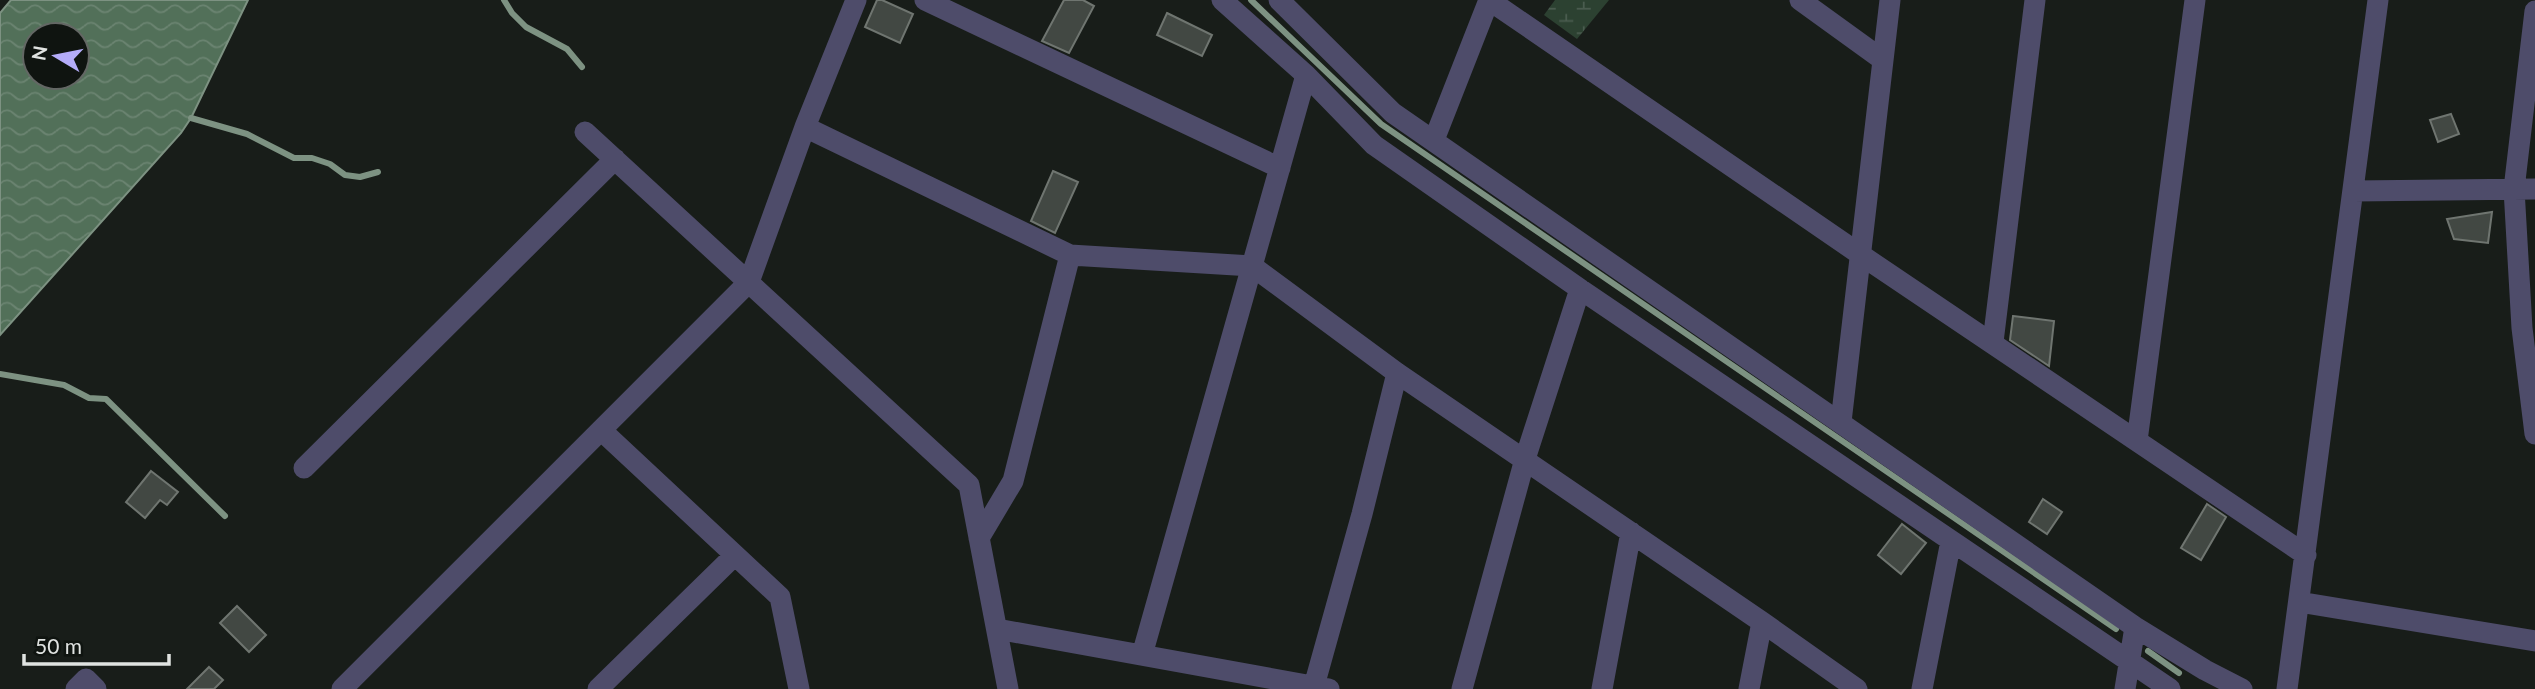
<svg xmlns="http://www.w3.org/2000/svg" width="2535" height="689" viewBox="0 0 2535 689" font-family="Lato,sans-serif">
	<style>
		.wetland { fill: url(#wetland-marsh) }
		.water { fill: url(#water-waves); stroke: #7d9282; stroke-width: 2; fill-rule: evenodd }
		.lines { fill: none; stroke-linecap: round; stroke-linejoin: round }
		.stream { stroke: #7d9282; stroke-width: 6 }
		.building { fill: #424843; stroke: #6f7570; stroke-width: 2 }
		.minor { stroke: #4e4c6a; stroke-width: 21 }
	</style>
	<defs>
		<pattern id="wetland-marsh" width="20" height="14" patternUnits="userSpaceOnUse" patternTransform="scale(1.75)"><rect width="20" height="14" fill="#2c4131"/><path d="M1 5h8M5 5V1M11 12h8M15 12V8" fill="none" stroke="#4a5c4f"/></pattern>
		<pattern id="water-waves" width="16" height="10" patternUnits="userSpaceOnUse" patternTransform="scale(1.75)"><rect width="16" height="10" fill="#527059"/><path d="M0 5q4-4 8 0t8 0" fill="none" stroke="#6b8471"/></pattern>
	</defs>
	<rect width="100%" height="100%" fill="#181d19"/>
	<path class="wetland" d="M 1555,0 L 1609,0 L 1577,39 L 1544,15 Z"/>
	<path class="water" d="M 11,0 L 248,0 L 191,118 L 181,133 L 0,335 L 0,13 ZM 35,35 L 77,35 L 77,77 L 35,77 Z"/>
	<g class="lines">
		<path class="stream" d="M 504,0 L 512,13 L 526,27 L 567,49 L 582,67
			M 1251,0 L 1381,124 L 2116,629
			M 191,118 L 247,134 L 294,158 L 312,158 L 330,164 L 345,175 L 360,177 L 378,172
			M 0,374 L 64,385 L 89,398 L 106,399 L 225,516
			M 2148,651 L 2179,673"/>
	</g>
	<path class="building" d="M 877,0 L 882,0 L 913,14 L 900,43 L 865,27 Z
		M 1064,0 L 1083,0 L 1094,6 L 1069,53 L 1042,41 Z
		M 1167,13 L 1212,35 L 1202,56 L 1157,35 Z
		M 2451,114 L 2459,134 L 2438,142 L 2430,120 Z
		M 1053,171 L 1078,182 L 1055,233 L 1031,221 Z
		M 2492,212 L 2488,243 L 2454,239 L 2447,219 Z
		M 2013,316 L 2054,321 L 2049,366 L 2010,340 Z
		M 151,471 L 178,492 L 167,505 L 160,500 L 145,518 L 126,502 Z
		M 2043,499 L 2062,512 L 2047,534 L 2029,522 Z
		M 2207,504 L 2226,517 L 2201,560 L 2181,548 Z
		M 1902,524 L 1926,543 L 1901,574 L 1878,555 Z
		M 237,606 L 266,635 L 249,652 L 220,623 Z
		M 209,667 L 223,680 L 214,689 L 187,689 Z"/>
	<g class="lines">
		<path class="minor" d="M 925,0 L 1280,168
			M 1222,0 L 1306,75 L 1374,145 L 1580,289 L 2170,689
			M 1279,0 L 1393,113 L 2135,627 L 2205,670 L 2242,689
			M 1489,0 L 1861,255 L 2306,555
			M 1800,0 L 1883,60
			M 2535,11 L 2514,189 L 2522,328 L 2535,434
			M 805,127 L 1070,255 L 1252,266 L 1397,373 L 1762,622 L 1857,689
			M 585,132 L 969,485 L 1008,689
			M 1434,140 L 1489,0
			M 2354,191 L 2535,189
			M 1993,342 L 2035,0
			M 1841,422 L 1890,0
			M 601,430 L 780,597 L 799,689
			M 2137,441 L 2195,0
			M 304,468 L 615,159
			M 979,538 L 1013,481 L 1070,255
			M 2299,602 L 2535,641
			M 997,629 L 1329,689
			M 1142,655 L 1306,75
			M 1314,686 L 1362,514 L 1397,373
			M 76,689 L 86,679 L 96,689
			M 342,689 L 749,282 L 805,127 L 856,0
			M 598,689 L 735,555
			M 1462,689 L 1525,459 L 1580,289
			M 1602,689 L 1631,532
			M 1749,689 L 1762,622
			M 1922,689 L 1951,541
			M 2125,689 L 2135,627
			M 2287,689 L 2378,0"/>
	</g>
	<g transform="translate(56 56) rotate(280)"><circle r="33" fill="#0f1410" stroke="#636764" stroke-width="2"/>
	<path d="M0-5L12 26L0 18L-12 26Z" fill="#b4acf9"/>
	<text y="-10" font-size="19" font-weight="bold" text-anchor="middle" fill="#e0e3e1">N</text>
	</g>
	<path d="M24 654v10h145v-10" fill="none" stroke="#e0e3e1" stroke-width="3.5"/>
	<text x="35" y="654" font-size="21" fill="#e0e3e1" stroke="#0f1410" stroke-width="5" paint-order="stroke">50 m</text>
</svg>
